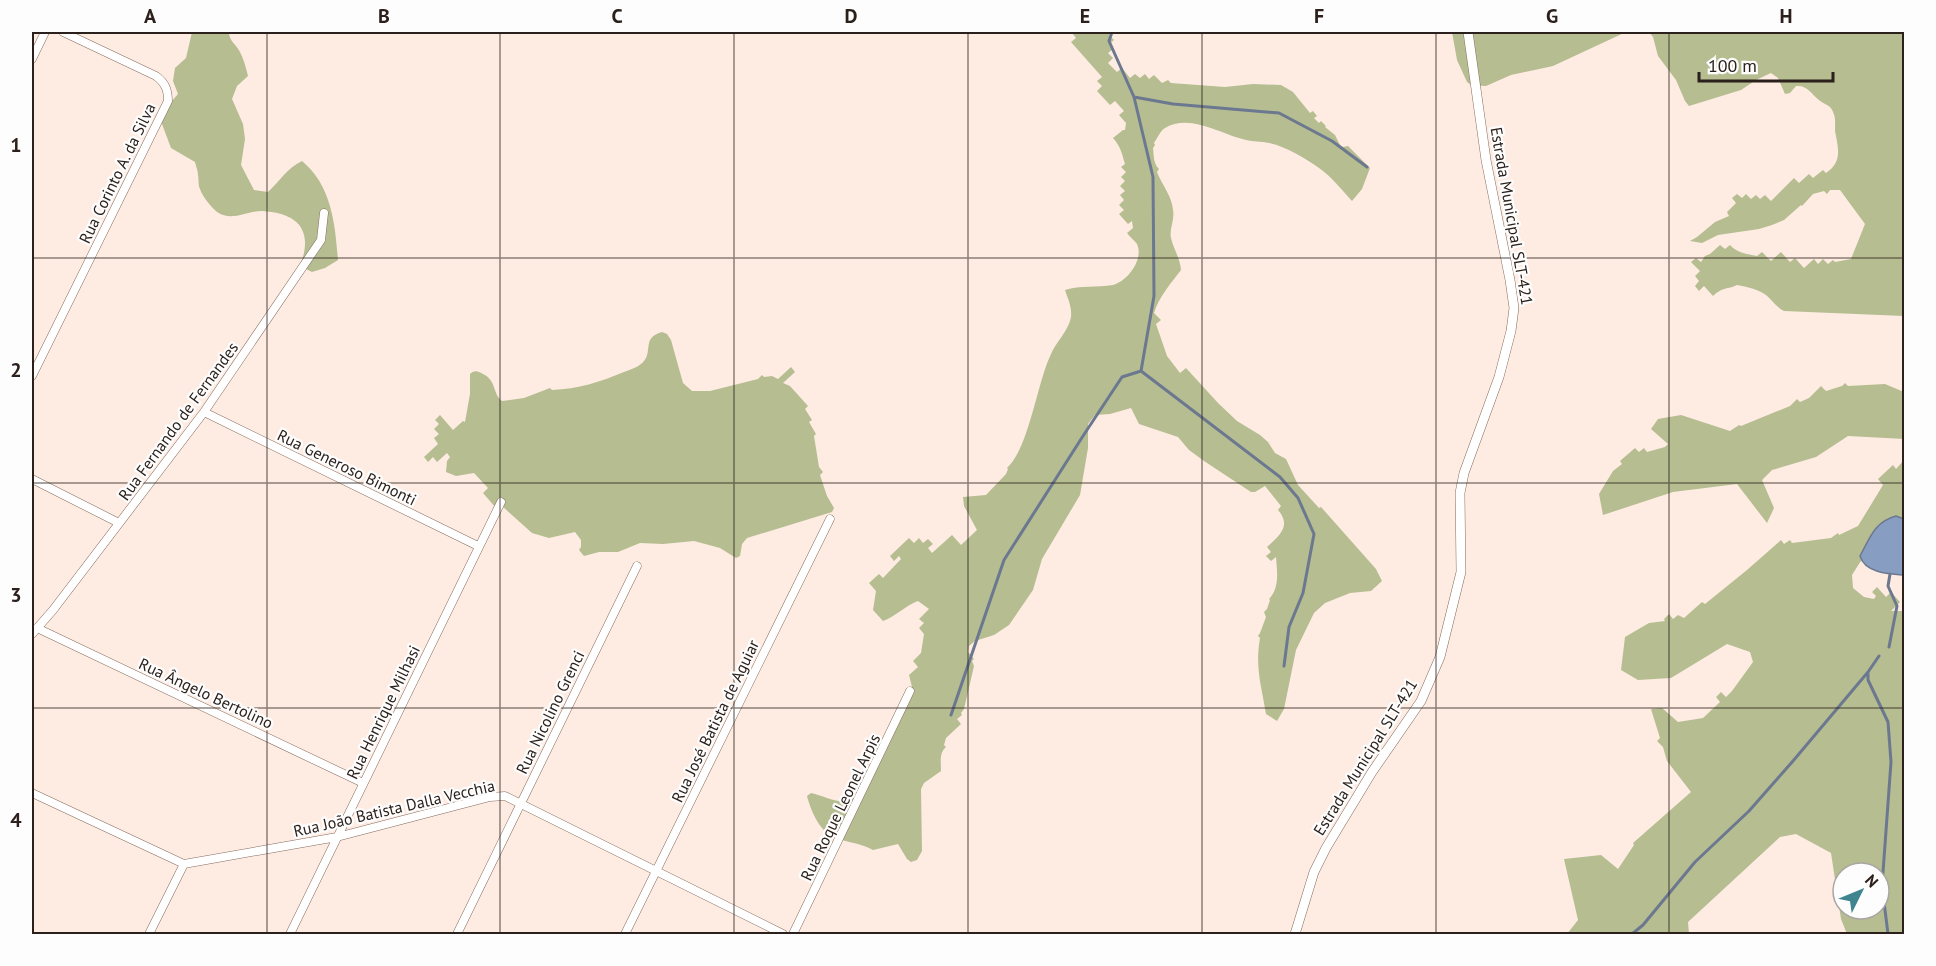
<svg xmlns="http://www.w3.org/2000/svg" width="1936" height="966" viewBox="0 0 1936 966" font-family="'PT Sans',sans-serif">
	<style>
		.forest { fill: #b5bd91; fill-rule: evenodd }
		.water { fill: #889dc2; stroke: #6c7890; stroke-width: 1.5 }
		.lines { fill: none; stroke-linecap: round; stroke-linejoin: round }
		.stream { stroke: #6c7890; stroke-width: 3 }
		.minor-casing { stroke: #856c5e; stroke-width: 9 }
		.tertiary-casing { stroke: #856c5e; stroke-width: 10 }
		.minor { stroke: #fff; stroke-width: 8 }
		.tertiary { stroke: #fff; stroke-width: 9 }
		.grid { fill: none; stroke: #2b201b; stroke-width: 1.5; stroke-opacity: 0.55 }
		.labels { text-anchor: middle; stroke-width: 4.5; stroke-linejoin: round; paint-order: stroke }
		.street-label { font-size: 16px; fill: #2b201b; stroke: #fdfdfd }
		.neatline { fill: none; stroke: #2b201b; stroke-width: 2 }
		.grid-label { font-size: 20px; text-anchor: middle; font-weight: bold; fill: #2b201b }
	</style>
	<rect width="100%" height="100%" fill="#feece3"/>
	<path class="forest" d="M 192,32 L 229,32 C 229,41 236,44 240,52 C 244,60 246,68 248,76 L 237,86 L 232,99 L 243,124 L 245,139 L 241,165 L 254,190 L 268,192 C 280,181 287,168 302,161 C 332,186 335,224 338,260 L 325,268 L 312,272 L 300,266 C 314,230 298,213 262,211 C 246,211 232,222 217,212 C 211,207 202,196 200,189 C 198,185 199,180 198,175 C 198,171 196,166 195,162 L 171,148 L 159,116 L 178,94 L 173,81 L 175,68 L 186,58 Z
		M 1073,32 L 1113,32 L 1109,35 L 1114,40 L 1109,44 L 1113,49 L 1108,53 L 1113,58 L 1108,63 L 1117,72 L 1122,68 L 1130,78 L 1135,74 L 1140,78 L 1145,74 L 1149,79 L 1154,75 L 1162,83 L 1168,80 L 1171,83 L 1225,87 L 1253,84 L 1281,85 L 1293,92 L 1310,113 L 1313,111 L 1317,116 L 1314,118 L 1319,123 L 1321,121 L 1326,126 L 1325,127 L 1335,135 L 1340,145 L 1343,147 L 1348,146 L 1370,168 L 1362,189 L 1352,201 C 1341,189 1332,177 1319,168 C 1305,158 1285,146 1269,143 C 1261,141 1253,142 1246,140 C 1222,135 1190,113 1165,128 C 1160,131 1157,139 1154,143 L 1155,145 L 1153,148 C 1154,155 1153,163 1159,169 L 1157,172 C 1162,185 1172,196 1173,210 C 1175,220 1169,229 1171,238 C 1174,250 1180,258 1181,270 C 1171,283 1159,297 1154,313 L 1161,320 L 1156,324 L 1167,356 L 1180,373 L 1186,368 L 1218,403 L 1237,421 L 1260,435 L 1268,442 L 1275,453 L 1286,459 L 1298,485 L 1319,508 L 1321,507 L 1376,569 L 1382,581 L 1371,591 L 1350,593 L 1325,603 L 1314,613 L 1296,650 L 1284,709 L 1277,721 L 1266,714 C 1261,684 1255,667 1260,638 L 1258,636 L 1260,633 L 1266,617 L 1264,612 L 1267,609 L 1270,600 L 1269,599 C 1280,588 1277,571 1276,557 L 1271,561 L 1266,556 L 1271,552 L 1267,547 C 1279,536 1292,526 1278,510 L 1281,506 L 1265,486 L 1255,492 L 1251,492 L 1204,461 L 1189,450 L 1178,437 L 1139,424 L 1131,408 L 1110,414 L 1095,415 L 1088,424 L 1088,448 L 1080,495 L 1042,559 L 1033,590 L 1009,625 L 994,635 L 975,641 L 969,646 L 968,652 L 974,659 L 972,661 L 974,666 L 964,709 L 961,713 L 962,715 L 957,719 L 961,724 L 946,738 L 944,745 L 946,747 C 939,753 941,762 941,771 L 924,783 L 921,789 L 922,851 L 917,860 L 911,862 L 907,859 L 898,844 L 873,850 C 861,843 849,843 836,838 C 820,833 811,811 807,796 L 811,793 C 827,796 842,808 857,796 L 913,691 L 909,675 L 918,667 L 913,661 L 921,653 L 924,634 L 919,628 L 924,623 L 919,619 L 929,609 L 918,601 C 905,606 896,616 883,621 L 873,610 L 876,591 L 869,583 L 879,574 L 883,578 L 901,559 L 899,556 L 894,561 L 890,556 L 909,538 L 914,543 L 919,538 L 923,543 L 928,539 L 933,544 L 928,548 L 932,553 L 952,535 L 961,545 L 977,530 L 964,506 L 963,497 L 986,495 L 1006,474 L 1008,469 L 1007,468 C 1029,448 1037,383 1051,354 C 1056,342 1069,330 1071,317 C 1072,307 1068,299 1065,290 C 1080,285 1097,288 1113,285 C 1128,281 1144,259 1137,244 C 1135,241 1130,237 1127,233 L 1133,228 L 1132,221 L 1128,224 L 1119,214 L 1124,210 L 1119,205 L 1124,200 L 1120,195 L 1125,191 L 1120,186 L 1125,181 L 1121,177 L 1126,172 L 1121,167 L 1125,164 C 1122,154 1121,147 1113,138 L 1123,130 L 1125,130 L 1126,123 L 1119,115 L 1124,111 L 1115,101 L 1110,105 L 1097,91 L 1102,86 L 1097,81 L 1102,77 L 1071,42 L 1076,38 L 1072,33 Z
		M 1452,32 L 1626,32 L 1553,66 L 1511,75 L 1486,86 L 1471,85 L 1467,82 L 1457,60 Z
		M 1649,32 L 1904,32 L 1904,316 L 1784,311 C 1776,307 1772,300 1766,295 C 1758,289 1747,287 1737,285 C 1727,290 1724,286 1713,296 L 1704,286 L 1699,291 L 1695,286 L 1699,281 L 1695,276 L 1700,271 L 1691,262 L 1696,258 L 1701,262 L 1705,256 L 1710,254 L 1720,245 L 1725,249 L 1730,245 C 1737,253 1747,254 1757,256 L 1762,252 L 1771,261 L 1781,252 L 1790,262 L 1795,258 L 1804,268 L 1814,259 L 1818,264 L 1823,259 L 1828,264 L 1833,260 L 1835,262 L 1851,259 L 1865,224 L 1840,190 L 1830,190 L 1827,194 L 1824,191 L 1813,194 L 1802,206 L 1801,205 L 1784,220 L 1772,225 L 1759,229 L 1718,235 L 1702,243 L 1690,241 L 1697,237 L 1715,222 L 1729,216 L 1727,212 L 1736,203 L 1732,198 L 1737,194 L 1742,198 L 1746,194 L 1751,199 L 1756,195 L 1760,199 L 1765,195 L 1771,201 L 1794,178 L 1799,183 L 1809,174 L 1813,178 L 1823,170 L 1826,173 C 1843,162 1838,147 1835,131 C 1835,124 1836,118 1833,112 C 1831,105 1825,105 1819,100 C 1811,94 1808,85 1796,86 L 1790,93 L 1785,94 L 1778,78 L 1771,73 L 1756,80 L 1741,90 L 1689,106 L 1685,101 L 1676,80 L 1658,56 L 1653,37 Z
		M 662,332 L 667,334 L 671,340 L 683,383 L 692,391 L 710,391 L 758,379 L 762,375 L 764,377 L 772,376 L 778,379 L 791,367 L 795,372 L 783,383 L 790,386 L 808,406 L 805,409 L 812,420 L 809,422 L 816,434 L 814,436 L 819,467 L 823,472 L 820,475 L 827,496 L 834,508 L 832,512 L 747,538 L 742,544 L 740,556 L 736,558 L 720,548 L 694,541 L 663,544 L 640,543 L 618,552 L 599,552 L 584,556 L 579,550 L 581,547 L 581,540 L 575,532 L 549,538 L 532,533 L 502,506 L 496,508 L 483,493 L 488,488 L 474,473 L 456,476 L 446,472 L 447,461 L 450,457 L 447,453 L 437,462 L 433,457 L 428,462 L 424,457 L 438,444 L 434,438 L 439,434 L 434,429 L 439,424 L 435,420 L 440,415 L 453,430 L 463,421 L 465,422 L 470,394 L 470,374 C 475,370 477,371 483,374 C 497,381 492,393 502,401 L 524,398 L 550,388 L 552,390 C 578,389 600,382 624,372 C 629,370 636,368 641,364 C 655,353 640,338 662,332 Z
		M 1845,383 L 1848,386 L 1885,384 L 1904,392 L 1904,439 L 1848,436 L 1816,457 L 1772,470 L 1762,480 L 1774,508 L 1767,523 L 1737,484 L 1673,492 L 1603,515 L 1599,494 L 1613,471 L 1622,464 L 1620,461 L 1635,448 L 1639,452 L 1644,448 L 1647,452 L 1665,447 L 1668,444 L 1651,429 L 1658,419 L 1681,415 L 1730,431 L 1739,425 L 1741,426 L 1790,406 L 1797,399 L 1800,402 L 1809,398 L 1821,386 L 1826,391 L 1842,386 Z
		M 1904,460 L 1904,519 L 1871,545 L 1852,575 L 1853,588 L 1864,597 L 1874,599 L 1876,596 L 1872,592 L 1877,587 L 1886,597 L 1891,592 L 1900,602 L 1891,611 L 1904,611 L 1904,934 L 1847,934 L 1841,919 L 1831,853 L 1796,834 L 1780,837 L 1688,922 L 1689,934 L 1567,934 L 1578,920 L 1564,859 L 1601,855 L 1618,869 L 1634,845 L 1633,843 L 1691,792 L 1667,761 L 1663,747 L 1657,741 L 1660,738 L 1651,709 L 1662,708 L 1678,722 L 1703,718 L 1720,702 L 1716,697 L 1721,692 L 1726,697 L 1732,691 L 1753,662 L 1750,652 L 1727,644 L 1671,678 L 1638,680 L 1621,670 L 1625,637 L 1649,623 L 1665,621 L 1664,619 L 1669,614 L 1673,619 L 1678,615 L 1684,618 L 1702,602 L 1705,604 L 1747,570 L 1781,540 L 1784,544 L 1790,540 L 1792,543 L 1831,538 L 1838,533 L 1839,535 L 1858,526 L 1883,485 L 1878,479 L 1893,465 L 1896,469 ZM 1843,873 L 1879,873 L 1879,909 L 1843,909 Z"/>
	<path class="water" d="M 1896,516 L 1904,519 L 1904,575 C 1889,574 1865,573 1860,556 C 1870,538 1874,522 1896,516 Z"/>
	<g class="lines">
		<path class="stream" d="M 1134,97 L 1173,104 L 1279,113 L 1332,141 L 1367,167
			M 1141,371 L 1280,477 L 1298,498 L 1314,534 L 1303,593 L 1289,627 L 1284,666
			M 1889,647 L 1897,606 L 1888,586 L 1890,574
			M 1879,656 L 1868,672 L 1868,680 L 1888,722 L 1891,762 L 1882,886 L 1888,934
			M 951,715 L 1004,560 L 1083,436 L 1122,377 L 1141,371 L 1154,296 L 1153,177 L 1134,97 L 1109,41 L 1112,32
			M 1632,934 L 1643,925 L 1695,862 L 1749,811 L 1793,761 L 1868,672"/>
		<g class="minor-casing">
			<path id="minor" d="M 32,59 L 45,32
				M 32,376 L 168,101 C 168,89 165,83 156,76 L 63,32
				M 204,412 L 478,546
				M 32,479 L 119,523
				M 37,628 L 363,783
				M 32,634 L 53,610 L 204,412 L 321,240 L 324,213
				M 32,793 L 184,864 L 337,837 L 490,797 L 505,796 L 783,934
				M 149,934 L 184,864
				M 290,934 L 501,502
				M 457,934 L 637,566
				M 625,934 L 830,519
				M 793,934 L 910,691"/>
		</g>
		<g class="tertiary-casing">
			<path id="tertiary" d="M 1295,934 L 1314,872 L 1326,848 L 1372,772 L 1421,701 L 1440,657 L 1461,572 L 1460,493 L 1464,473 L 1499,377 L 1511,331 L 1514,308 L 1510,280 L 1486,160 L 1468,32"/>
		</g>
		<use href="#minor" class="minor"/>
		<use href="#tertiary" class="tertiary"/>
	</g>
	<path class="grid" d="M 267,32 L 267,934M 500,32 L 500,934M 734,32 L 734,934M 968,32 L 968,934M 1202,32 L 1202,934M 1436,32 L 1436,934M 1669,32 L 1669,934M 32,258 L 1904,258M 32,483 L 1904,483M 32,708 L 1904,708"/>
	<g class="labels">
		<g class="street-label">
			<text transform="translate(117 173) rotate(-64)" y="6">Rua Corinto A. da Silva</text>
			<text transform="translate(1512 216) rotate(80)" y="6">Estrada Municipal SLT-421</text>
			<text transform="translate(178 421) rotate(-54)" y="6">Rua Fernando de Fernandes</text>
			<text transform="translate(347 467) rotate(26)" y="6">Rua Generoso Bimonti</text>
			<text transform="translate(206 693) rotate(25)" y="6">Rua Ângelo Bertolino</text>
			<text transform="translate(383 712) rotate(-64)" y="6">Rua Henrique Milhasi</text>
			<text transform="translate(550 712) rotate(-64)" y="6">Rua Nicolino Grenci</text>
			<text transform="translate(715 721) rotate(-64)" y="6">Rua José Batista de Aguiar</text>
			<text transform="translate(1365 757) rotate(-58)" y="6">Estrada Municipal SLT-421</text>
			<text transform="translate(840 807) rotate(-64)" y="6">Rua Roque Leonel Arpis</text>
			<text transform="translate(394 808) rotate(-13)" y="6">Rua João Batista Dalla Vecchia</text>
		</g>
	</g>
	<rect width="1936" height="966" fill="none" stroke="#fdfdfd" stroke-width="66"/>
	<g transform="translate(1861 891) rotate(47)"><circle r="28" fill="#fdfdfd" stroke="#a9a5a3" stroke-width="1.5"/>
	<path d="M0-4.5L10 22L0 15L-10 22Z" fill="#3f8590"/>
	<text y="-9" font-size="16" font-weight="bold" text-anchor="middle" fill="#2b201b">N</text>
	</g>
	<path d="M1699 72v9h134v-9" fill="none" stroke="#2b201b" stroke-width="3"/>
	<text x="1708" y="72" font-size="18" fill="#2b201b" stroke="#fdfdfd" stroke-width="4.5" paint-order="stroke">100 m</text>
	<rect x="33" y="33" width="1870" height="900" class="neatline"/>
	<g class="grid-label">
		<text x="150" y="23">A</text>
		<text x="384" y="23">B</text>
		<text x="617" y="23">C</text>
		<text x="851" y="23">D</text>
		<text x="1085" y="23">E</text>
		<text x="1319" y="23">F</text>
		<text x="1552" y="23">G</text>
		<text x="1786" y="23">H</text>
		<text x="16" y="152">1</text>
		<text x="16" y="377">2</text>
		<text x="16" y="602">3</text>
		<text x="16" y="827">4</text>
	</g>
</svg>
